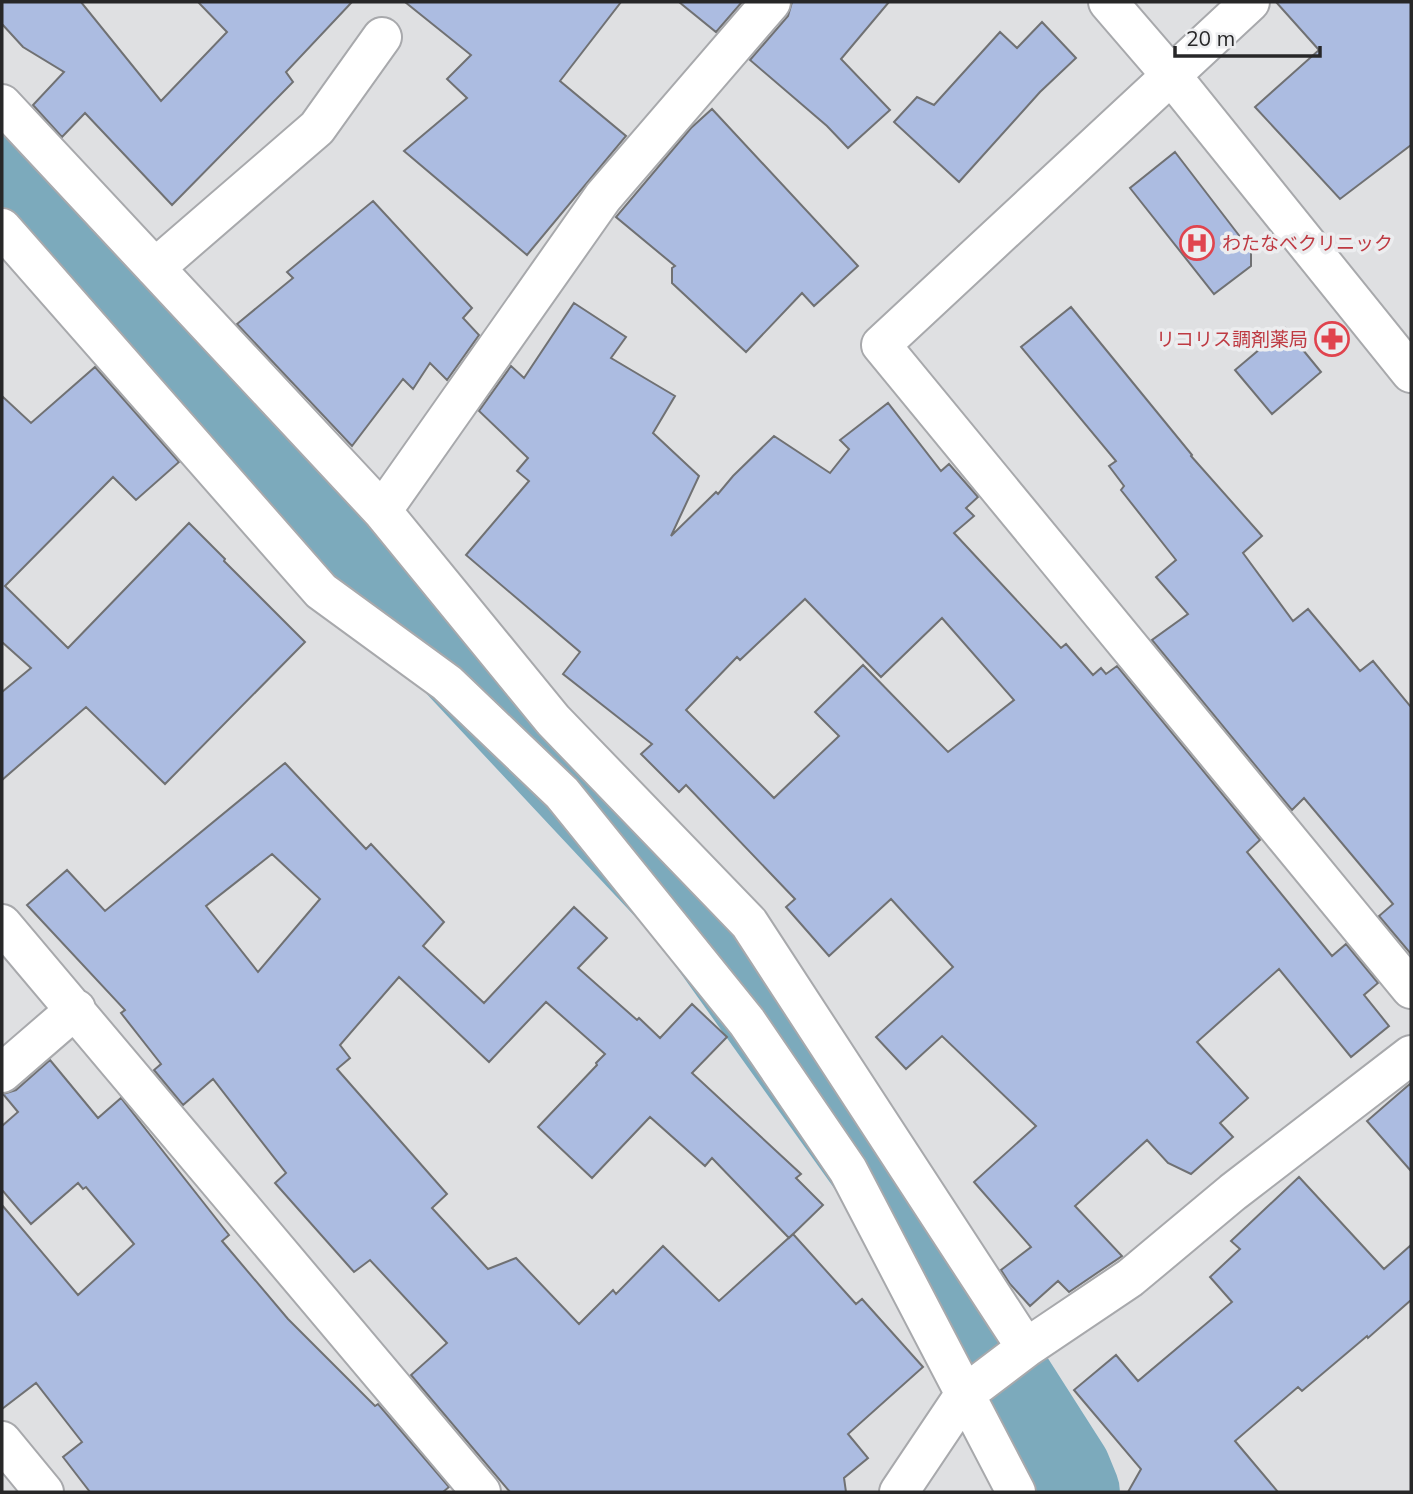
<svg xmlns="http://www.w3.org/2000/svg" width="1413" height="1494" viewBox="0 0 1413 1494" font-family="Mulish,'Noto Sans JP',sans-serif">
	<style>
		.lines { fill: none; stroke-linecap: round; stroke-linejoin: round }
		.river { stroke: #7caabc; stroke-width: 88 }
		.building { fill: #acbce1; stroke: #707173; stroke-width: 2; fill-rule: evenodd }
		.street-casing { stroke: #a8a9ac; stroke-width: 42 }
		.secondary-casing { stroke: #a8a9ac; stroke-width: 42 }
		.street { stroke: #fff; stroke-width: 38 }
		.secondary { stroke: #fff; stroke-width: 38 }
		.labels { text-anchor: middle; stroke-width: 7; stroke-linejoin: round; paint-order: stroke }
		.health-label { font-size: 19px; fill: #be3a42; stroke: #ecedef; text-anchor: start }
	</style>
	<rect width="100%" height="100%" fill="#dfe0e2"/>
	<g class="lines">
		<path class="river" d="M 2,147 L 44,191 L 326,522 L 691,912 L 878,1174 L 1067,1470 L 1076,1492"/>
	</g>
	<path class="building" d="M 2,2 L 81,2 L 161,101 L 227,32 L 198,2 L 352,2 L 286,72 L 293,82 L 172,205 L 85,113 L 62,137 L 33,105 L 64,72 L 23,47 L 2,24 Z
		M 405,2 L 621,2 L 560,81 L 626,136 L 527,255 L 404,151 L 467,98 L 447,79 L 471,55 Z
		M 679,2 L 742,2 L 716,32 Z
		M 792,2 L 889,2 L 841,59 L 890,110 L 848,148 L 827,126 L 750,60 L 788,16 Z
		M 1276,2 L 1411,2 L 1411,145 L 1340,199 L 1255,107 L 1319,50 Z
		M 1042,22 L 1076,58 L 1040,92 L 959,182 L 894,122 L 917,97 L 934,105 L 1000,32 L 1017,48 Z
		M 712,109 L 858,266 L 814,306 L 802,293 L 746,352 L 672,283 L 672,268 L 675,266 L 616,217 L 691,128 Z
		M 1175,152 L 1251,251 L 1251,266 L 1214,294 L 1130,188 Z
		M 373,201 L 472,308 L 463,318 L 479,335 L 447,380 L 430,363 L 413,389 L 403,379 L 352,446 L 237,324 L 293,278 L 287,272 Z
		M 574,303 L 626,337 L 611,358 L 675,396 L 653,433 L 699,476 L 671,536 L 716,492 L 718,494 L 733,476 L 774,436 L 830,473 L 849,449 L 840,440 L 888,403 L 941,471 L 949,464 L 978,497 L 966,508 L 974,516 L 954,533 L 1061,648 L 1066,644 L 1093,675 L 1101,668 L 1106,674 L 1117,666 L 1260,840 L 1247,852 L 1332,956 L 1346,944 L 1378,983 L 1364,995 L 1389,1026 L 1351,1057 L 1279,969 L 1197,1042 L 1248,1098 L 1220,1123 L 1233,1137 L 1191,1174 L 1168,1163 L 1147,1140 L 1075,1206 L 1122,1256 L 1069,1292 L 1058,1281 L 1030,1306 L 1010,1284 L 1001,1270 L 1031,1247 L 974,1182 L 1036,1126 L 942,1036 L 906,1069 L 876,1037 L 953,967 L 891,899 L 829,956 L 786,907 L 795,899 L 686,785 L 679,792 L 641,754 L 652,744 L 563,674 L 580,652 L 466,555 L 529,481 L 517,471 L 528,458 L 479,411 L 511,366 L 524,378 ZM 805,599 L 881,677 L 942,618 L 1014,700 L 948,752 L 863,665 L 815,712 L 839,736 L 774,798 L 686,710 L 737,657 L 740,660 Z
		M 1071,307 L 1192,455 L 1191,456 L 1262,536 L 1243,553 L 1293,621 L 1308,609 L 1360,671 L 1373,661 L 1411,707 L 1411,954 L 1379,916 L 1393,904 L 1304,798 L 1292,810 L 1152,640 L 1188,614 L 1156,577 L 1176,560 L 1121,490 L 1124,486 L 1109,466 L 1116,461 L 1021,347 Z
		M 1285,328 L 1321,372 L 1272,414 L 1235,370 Z
		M 95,367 L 179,462 L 136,500 L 113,477 L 5,586 L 68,648 L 189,523 L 225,559 L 224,561 L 305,642 L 165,784 L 86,707 L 2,780 L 2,692 L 31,668 L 2,642 L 2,396 L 31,423 Z
		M 285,763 L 366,849 L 371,844 L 444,922 L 423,946 L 484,1003 L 574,907 L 607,938 L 578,968 L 637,1020 L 639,1018 L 660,1038 L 692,1004 L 727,1037 L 692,1073 L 801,1174 L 796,1178 L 823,1205 L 789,1238 L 712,1158 L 705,1166 L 650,1117 L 592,1178 L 538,1127 L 597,1065 L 596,1063 L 605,1054 L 546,1002 L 489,1062 L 399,977 L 340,1045 L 350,1058 L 337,1069 L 447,1194 L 432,1208 L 488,1269 L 516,1258 L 579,1324 L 613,1290 L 616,1294 L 663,1246 L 719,1301 L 793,1234 L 856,1304 L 862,1299 L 923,1367 L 848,1434 L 868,1458 L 844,1478 L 846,1492 L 510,1492 L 411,1375 L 447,1343 L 370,1260 L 354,1272 L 275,1183 L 286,1173 L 213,1079 L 183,1105 L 154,1070 L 161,1064 L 121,1013 L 125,1010 L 27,905 L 67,870 L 105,911 ZM 272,854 L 320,899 L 258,972 L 206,906 Z
		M 50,1060 L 98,1118 L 121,1098 L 229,1235 L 222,1241 L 288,1319 L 375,1406 L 378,1404 L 449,1487 L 443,1492 L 90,1492 L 63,1457 L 82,1442 L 36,1383 L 2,1409 L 2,1205 L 78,1295 L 134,1244 L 86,1187 L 83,1189 L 78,1183 L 31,1224 L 2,1190 L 2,1126 L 18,1112 L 3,1094 L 16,1090 Z
		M 1411,1083 L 1411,1171 L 1367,1121 Z
		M 1299,1177 L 1384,1269 L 1411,1245 L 1411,1300 L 1368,1338 L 1367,1336 L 1302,1391 L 1298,1387 L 1235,1441 L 1278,1492 L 1128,1492 L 1141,1469 L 1074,1390 L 1116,1355 L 1138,1381 L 1232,1302 L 1210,1277 L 1240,1249 L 1231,1241 Z"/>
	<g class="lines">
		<g class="street-casing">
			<path id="street" d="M 1250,2 L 881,345 L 1411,989
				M 2,104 L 382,511 L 553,720 L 749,923 L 1026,1348
				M 2,228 L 321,591 L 447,683 L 562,793 L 747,1022 L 848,1170 L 1016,1492
				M 155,268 L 317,128 L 382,37
				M 382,511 L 603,197 L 771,2
				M 2,924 L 481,1492
				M 2,1073 L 76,1009
				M 2,1441 L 44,1492
				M 899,1492 L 964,1395 L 1026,1348 L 1130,1278 L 1233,1192 L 1411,1055"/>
		</g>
		<g class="secondary-casing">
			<path id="secondary" d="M 1108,2 L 1170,74 L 1411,373"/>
		</g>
		<use href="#street" class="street"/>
		<use href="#secondary" class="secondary"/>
	</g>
	<defs>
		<g id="hospital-ring" transform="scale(1.75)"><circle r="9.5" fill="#ecedef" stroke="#e0444e" stroke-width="1.5"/><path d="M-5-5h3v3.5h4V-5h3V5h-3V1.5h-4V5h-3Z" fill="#e0444e"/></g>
		<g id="pharmacy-ring" transform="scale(1.75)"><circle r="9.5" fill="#ecedef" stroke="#e0444e" stroke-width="1.5"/><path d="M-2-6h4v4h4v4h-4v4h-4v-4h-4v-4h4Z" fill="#e0444e"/></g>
	</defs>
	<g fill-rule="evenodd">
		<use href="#hospital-ring" x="1197" y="243"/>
		<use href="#pharmacy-ring" x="1332" y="339"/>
	</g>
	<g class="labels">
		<g class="health-label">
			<text x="1222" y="250">わたなべクリニック</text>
			<text x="1308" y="346" text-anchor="end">リコリス調剤薬局</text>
		</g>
	</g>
	<rect width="1413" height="1494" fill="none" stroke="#272728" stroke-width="7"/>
	<path d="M1175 46v10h145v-10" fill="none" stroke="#272728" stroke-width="3.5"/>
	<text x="1186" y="46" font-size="21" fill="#272728" stroke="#ecedef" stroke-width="5" paint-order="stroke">20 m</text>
</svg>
